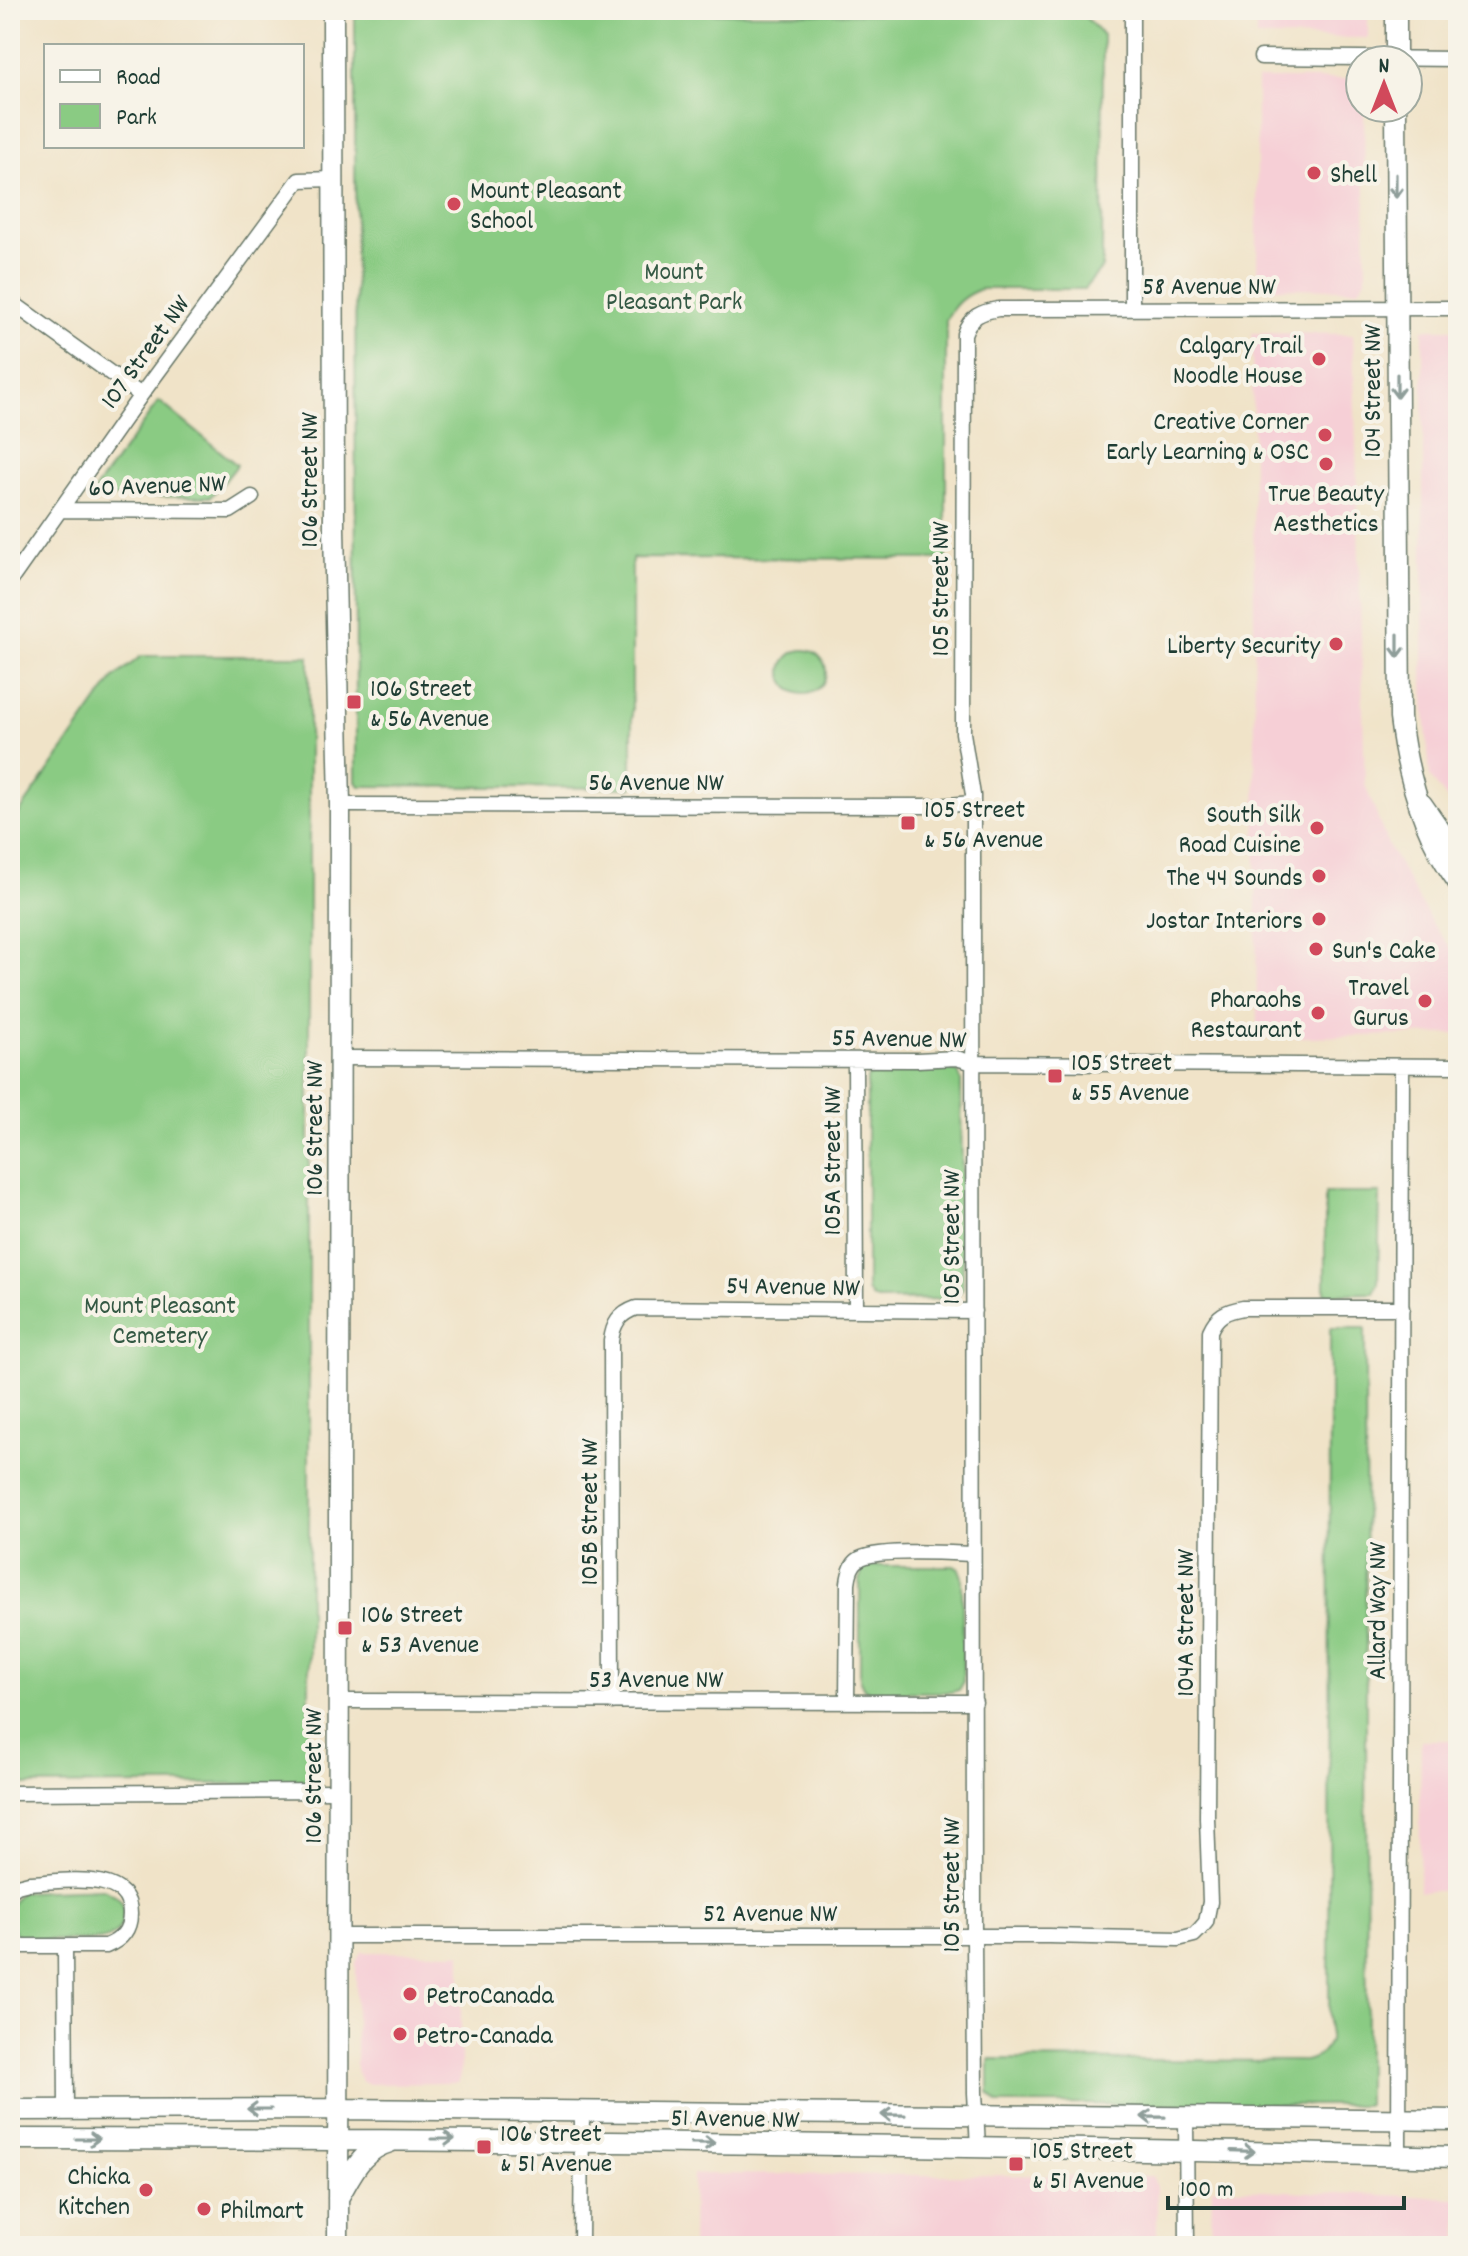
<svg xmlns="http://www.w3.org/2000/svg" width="1468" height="2256" viewBox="0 0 1468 2256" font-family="Dekko,sans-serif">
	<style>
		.built { fill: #f6cfd6 }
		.green { fill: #8acb83; stroke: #54845c; stroke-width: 2 }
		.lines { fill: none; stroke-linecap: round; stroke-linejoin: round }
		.street-casing { stroke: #687768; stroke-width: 17 }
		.secondary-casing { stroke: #687768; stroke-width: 23 }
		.street { stroke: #fff; stroke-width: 14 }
		.secondary { stroke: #fff; stroke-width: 20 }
		.oneway { stroke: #8f9e9a }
		.poi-dot { fill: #d1495b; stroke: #f7f3e8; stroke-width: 3 }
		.labels { text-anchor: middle; stroke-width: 8; stroke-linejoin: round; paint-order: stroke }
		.poi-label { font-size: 26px; fill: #1f3d34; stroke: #f7f3e8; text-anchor: start }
		.park-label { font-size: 26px; fill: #345944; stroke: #f7f3e8 }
		.street-label { font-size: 26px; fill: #1f3d34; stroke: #f7f3e8 }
	</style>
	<rect width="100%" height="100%" fill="#f7f3e8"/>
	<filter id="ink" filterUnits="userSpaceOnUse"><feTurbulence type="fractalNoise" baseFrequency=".0125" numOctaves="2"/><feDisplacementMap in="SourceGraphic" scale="16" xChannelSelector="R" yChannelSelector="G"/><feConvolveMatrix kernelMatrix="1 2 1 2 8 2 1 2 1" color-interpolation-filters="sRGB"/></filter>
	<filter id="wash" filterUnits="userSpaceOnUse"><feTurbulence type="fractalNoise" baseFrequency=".006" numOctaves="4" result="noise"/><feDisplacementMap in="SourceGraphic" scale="32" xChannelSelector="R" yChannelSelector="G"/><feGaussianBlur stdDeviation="1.8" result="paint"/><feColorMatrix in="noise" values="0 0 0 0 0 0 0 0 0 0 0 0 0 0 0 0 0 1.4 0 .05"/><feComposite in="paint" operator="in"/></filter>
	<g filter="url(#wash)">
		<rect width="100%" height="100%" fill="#f0e3c8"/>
		<path class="built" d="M 1256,10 L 1368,10 L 1368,38 L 1256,37 Z
			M 1257,79 L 1360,79 L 1360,108 L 1364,108 L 1366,279 L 1359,289 L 1257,288 Z
			M 1423,329 L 1458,329 L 1458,814 L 1430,777 L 1423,686 Z
			M 1252,333 L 1353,334 L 1365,784 L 1388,845 L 1432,923 L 1458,957 L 1458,1034 L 1257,1038 Z
			M 1421,1740 L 1458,1740 L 1458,1891 L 1419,1891 Z
			M 362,1952 L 461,1953 L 461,2070 L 458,2083 L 367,2084 L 361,2081 L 356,2070 L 356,1962 Z
			M 693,2174 L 1152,2176 L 1157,2186 L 1157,2246 L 692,2246 Z
			M 1212,2188 L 1458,2198 L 1458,2246 L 1211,2246 Z"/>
		<path class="green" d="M 355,13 L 1082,14 L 1103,35 L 1102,268 L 1084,289 L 981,289 C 964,295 954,304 946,320 L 946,559 L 632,558 L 632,788 L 360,786 L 356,782 Z
			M 159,401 L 237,465 C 234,470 213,495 210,497 L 98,497 L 95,492 L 96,488 Z
			M782 672a22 22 0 1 1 44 0a22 22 0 1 1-44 0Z
			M 141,656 L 309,656 L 309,1783 L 10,1785 L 10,826 L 113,679 Z
			M 950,1070 L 958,1072 L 961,1080 L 963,1289 L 953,1299 L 877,1300 L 871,1297 L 867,1290 L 867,1079 L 871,1073 L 879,1071 Z
			M 1325,1193 L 1380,1193 L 1378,1284 L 1374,1293 L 1325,1294 Z
			M 1330,1328 L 1365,1328 L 1367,2105 L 999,2104 L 989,2093 L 989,2059 L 1305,2061 C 1318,2058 1323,2053 1329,2041 Z
			M 869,1566 L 954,1566 L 959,1569 L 962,1577 L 963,1683 L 959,1690 L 952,1692 L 870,1692 L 864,1689 L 860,1681 L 860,1580 L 862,1571 Z
			M 103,1889 C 113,1893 123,1898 123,1910 C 124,1923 118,1936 104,1939 C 86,1943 42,1939 21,1939 C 7,1927 6,1904 21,1892 Z"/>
	</g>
	<g filter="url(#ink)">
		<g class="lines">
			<g class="street-casing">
				<path id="street" d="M 1132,10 L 1132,309
					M 1261,57 L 1458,59
					M 10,301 L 141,395
					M 60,510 L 230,511 L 252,497
					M 10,581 L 141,395 L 299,180 L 333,179
					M 1424,802 L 1458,851
					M 340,805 L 937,806 L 972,803
					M 339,1058 L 917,1060 L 956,1058 L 974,1063 L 1458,1066
					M 855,1060 L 856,1310
					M 338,1701 L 975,1702
					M 847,1701 L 848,1583 C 849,1574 851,1565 858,1560 C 873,1548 950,1553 973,1554
					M 612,1702 L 611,1341 C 613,1324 619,1314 636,1308 L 974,1311
					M 10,1793 L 338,1791
					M 10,1891 L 17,1886 L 29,1883 C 60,1882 130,1868 130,1914 C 130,1931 121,1940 106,1946 L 19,1946 L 10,1939
					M 338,1936 L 1049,1936 L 1178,1939 L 1194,1935 L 1200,1929 L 1206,1922 L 1210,1902 L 1207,1818 L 1210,1331 C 1217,1315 1226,1311 1243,1308 L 1402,1308
					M 65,1946 L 66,2110
					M 1186,2118 L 1187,2246
					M 978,2147 L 975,2093 L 974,1937 L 973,834 L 973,795 L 963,733 L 964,334 C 970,316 981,312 998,309 L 1458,308
					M 1399,2155 L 1402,1066
					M 581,2246 L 582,2111"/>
			</g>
			<g class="secondary-casing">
				<path id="secondary" d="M 333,10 L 334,528 L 340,805 L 338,2246
					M 1396,60 L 1396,10
					M 1396,108 L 1400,718 C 1407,775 1424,835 1458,882
					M 10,2110 L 337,2109 L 1458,2120
					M 10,2139 C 493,2139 975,2145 1458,2157
					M 338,2198 C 352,2174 361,2150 390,2142"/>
			</g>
			<use href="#street" class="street"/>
			<use href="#secondary" class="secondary"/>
		</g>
		<defs><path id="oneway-shaft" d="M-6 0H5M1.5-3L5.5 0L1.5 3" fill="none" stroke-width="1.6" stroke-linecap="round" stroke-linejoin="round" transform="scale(2)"/></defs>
		<g class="oneway">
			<use href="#oneway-shaft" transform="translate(1396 186) rotate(90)"/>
			<use href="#oneway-shaft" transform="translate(1397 386) rotate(90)"/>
			<use href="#oneway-shaft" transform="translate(1398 646) rotate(90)"/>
			<use href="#oneway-shaft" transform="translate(259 2109) rotate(180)"/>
			<use href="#oneway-shaft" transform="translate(893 2115) rotate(-179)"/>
			<use href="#oneway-shaft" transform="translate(1153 2117) rotate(-179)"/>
			<use href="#oneway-shaft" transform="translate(88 2139)"/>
			<use href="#oneway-shaft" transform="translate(443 2139)"/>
			<use href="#oneway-shaft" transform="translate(703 2143) rotate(1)"/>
			<use href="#oneway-shaft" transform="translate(1243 2151) rotate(2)"/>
		</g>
	</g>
	<g class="poi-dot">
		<circle cx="1314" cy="173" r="8"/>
		<circle cx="454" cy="204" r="8"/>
		<circle cx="1319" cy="359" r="8"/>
		<circle cx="1325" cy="435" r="8"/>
		<circle cx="1326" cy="464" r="8"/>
		<circle cx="1336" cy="644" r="8"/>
		<rect x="346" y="694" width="16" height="16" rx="4"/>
		<rect x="900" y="815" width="16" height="16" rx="4"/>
		<circle cx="1317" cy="828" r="8"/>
		<circle cx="1319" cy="876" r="8"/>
		<circle cx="1319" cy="919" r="8"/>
		<circle cx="1316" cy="949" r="8"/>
		<circle cx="1425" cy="1001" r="8"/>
		<circle cx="1318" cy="1013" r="8"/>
		<rect x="1047" y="1068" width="16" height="16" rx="4"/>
		<rect x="337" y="1620" width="16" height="16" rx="4"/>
		<circle cx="410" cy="1994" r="8"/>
		<circle cx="400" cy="2034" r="8"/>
		<rect x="476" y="2139" width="16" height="16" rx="4"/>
		<rect x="1008" y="2156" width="16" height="16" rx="4"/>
		<circle cx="146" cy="2190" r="8"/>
		<circle cx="204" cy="2209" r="8"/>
	</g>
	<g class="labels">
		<g class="poi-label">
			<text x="1330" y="182">Shell</text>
			<text x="470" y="198">Mount Pleasant<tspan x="470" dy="30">School</tspan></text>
			<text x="1303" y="353" text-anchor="end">Calgary Trail<tspan x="1303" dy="30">Noodle House</tspan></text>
			<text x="1309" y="429" text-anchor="end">Creative Corner<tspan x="1309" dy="30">Early Learning &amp; OSC</tspan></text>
			<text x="1326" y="501" text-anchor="middle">True Beauty<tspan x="1326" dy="30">Aesthetics</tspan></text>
			<text x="1320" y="653" text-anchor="end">Liberty Security</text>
			<text x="370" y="696">106 Street<tspan x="370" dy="30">&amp; 56 Avenue</tspan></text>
			<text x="924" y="817">105 Street<tspan x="924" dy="30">&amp; 56 Avenue</tspan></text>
			<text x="1301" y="822" text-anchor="end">South Silk<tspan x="1301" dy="30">Road Cuisine</tspan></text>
			<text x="1303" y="885" text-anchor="end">The 44 Sounds</text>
			<text x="1303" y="928" text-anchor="end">Jostar Interiors</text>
			<text x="1332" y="958">Sun's Cake</text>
			<text x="1409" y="995" text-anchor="end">Travel<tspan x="1409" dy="30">Gurus</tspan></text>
			<text x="1302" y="1007" text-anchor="end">Pharaohs<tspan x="1302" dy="30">Restaurant</tspan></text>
			<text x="1071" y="1070">105 Street<tspan x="1071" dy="30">&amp; 55 Avenue</tspan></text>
			<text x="361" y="1622">106 Street<tspan x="361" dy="30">&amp; 53 Avenue</tspan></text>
			<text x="426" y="2003">PetroCanada</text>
			<text x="416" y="2043">Petro-Canada</text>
			<text x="500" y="2141">106 Street<tspan x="500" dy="30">&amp; 51 Avenue</tspan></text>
			<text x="1032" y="2158">105 Street<tspan x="1032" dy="30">&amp; 51 Avenue</tspan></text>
			<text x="130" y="2184" text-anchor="end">Chicka<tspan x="130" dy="30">Kitchen</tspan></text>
			<text x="220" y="2218">Philmart</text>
		</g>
		<g class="park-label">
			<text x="674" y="279">Mount<tspan x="674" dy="30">Pleasant Park</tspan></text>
			<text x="160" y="1313">Mount Pleasant<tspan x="160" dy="30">Cemetery</tspan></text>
		</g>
		<g class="street-label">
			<text x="1209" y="294">58 Avenue NW</text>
			<text transform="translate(144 351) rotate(-54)" y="9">107 Street NW</text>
			<text transform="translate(1371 391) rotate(-90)" y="9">104 Street NW</text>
			<text transform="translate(308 480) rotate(-90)" y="9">106 Street NW</text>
			<text transform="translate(157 484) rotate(-2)" y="9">60 Avenue NW</text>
			<text transform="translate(939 589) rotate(-90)" y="9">105 Street NW</text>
			<text x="656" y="790">56 Avenue NW</text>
			<text transform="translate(899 1037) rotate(1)" y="9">55 Avenue NW</text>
			<text transform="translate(313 1128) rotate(-90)" y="9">106 Street NW</text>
			<text transform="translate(831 1161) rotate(-90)" y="9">105A Street NW</text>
			<text transform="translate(950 1237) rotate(-90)" y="9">105 Street NW</text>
			<text transform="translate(793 1285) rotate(1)" y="9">54 Avenue NW</text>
			<text transform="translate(588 1512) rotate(-90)" y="9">105B Street NW</text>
			<text transform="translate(1376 1611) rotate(-90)" y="9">Allard Way NW</text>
			<text transform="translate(1184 1623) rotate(-90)" y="9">104A Street NW</text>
			<text x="656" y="1687">53 Avenue NW</text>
			<text transform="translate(312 1776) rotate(-90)" y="9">106 Street NW</text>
			<text transform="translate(950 1885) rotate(-90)" y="9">105 Street NW</text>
			<text x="770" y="1921">52 Avenue NW</text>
			<text transform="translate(735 2117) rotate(1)" y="9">51 Avenue NW</text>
		</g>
	</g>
	<rect width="1468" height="2256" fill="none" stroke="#f7f3e8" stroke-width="40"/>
	<rect x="44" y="44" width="260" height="104" fill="#f7f3e8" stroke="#a1aaa0" stroke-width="2"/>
	<rect x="60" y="70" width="40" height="12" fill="#ffffff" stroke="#a1aaa0" stroke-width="2"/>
	<text x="116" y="84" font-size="24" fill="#1f3d34">Road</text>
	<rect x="60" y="104" width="40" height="24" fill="#8acb83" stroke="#a1aaa0" stroke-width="2"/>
	<text x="116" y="124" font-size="24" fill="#1f3d34">Park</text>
	<g transform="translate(1384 84)"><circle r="38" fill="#f7f3e8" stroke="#a1aaa0" stroke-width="2"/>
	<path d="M0-6L14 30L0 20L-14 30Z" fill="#d1495b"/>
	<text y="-12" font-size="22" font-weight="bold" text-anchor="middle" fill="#1f3d34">N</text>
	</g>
	<path d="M1168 2196v12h236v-12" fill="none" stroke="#1f3d34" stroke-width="4"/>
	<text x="1180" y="2196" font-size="24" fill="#1f3d34" stroke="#f7f3e8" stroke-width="6" paint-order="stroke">100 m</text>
</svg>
